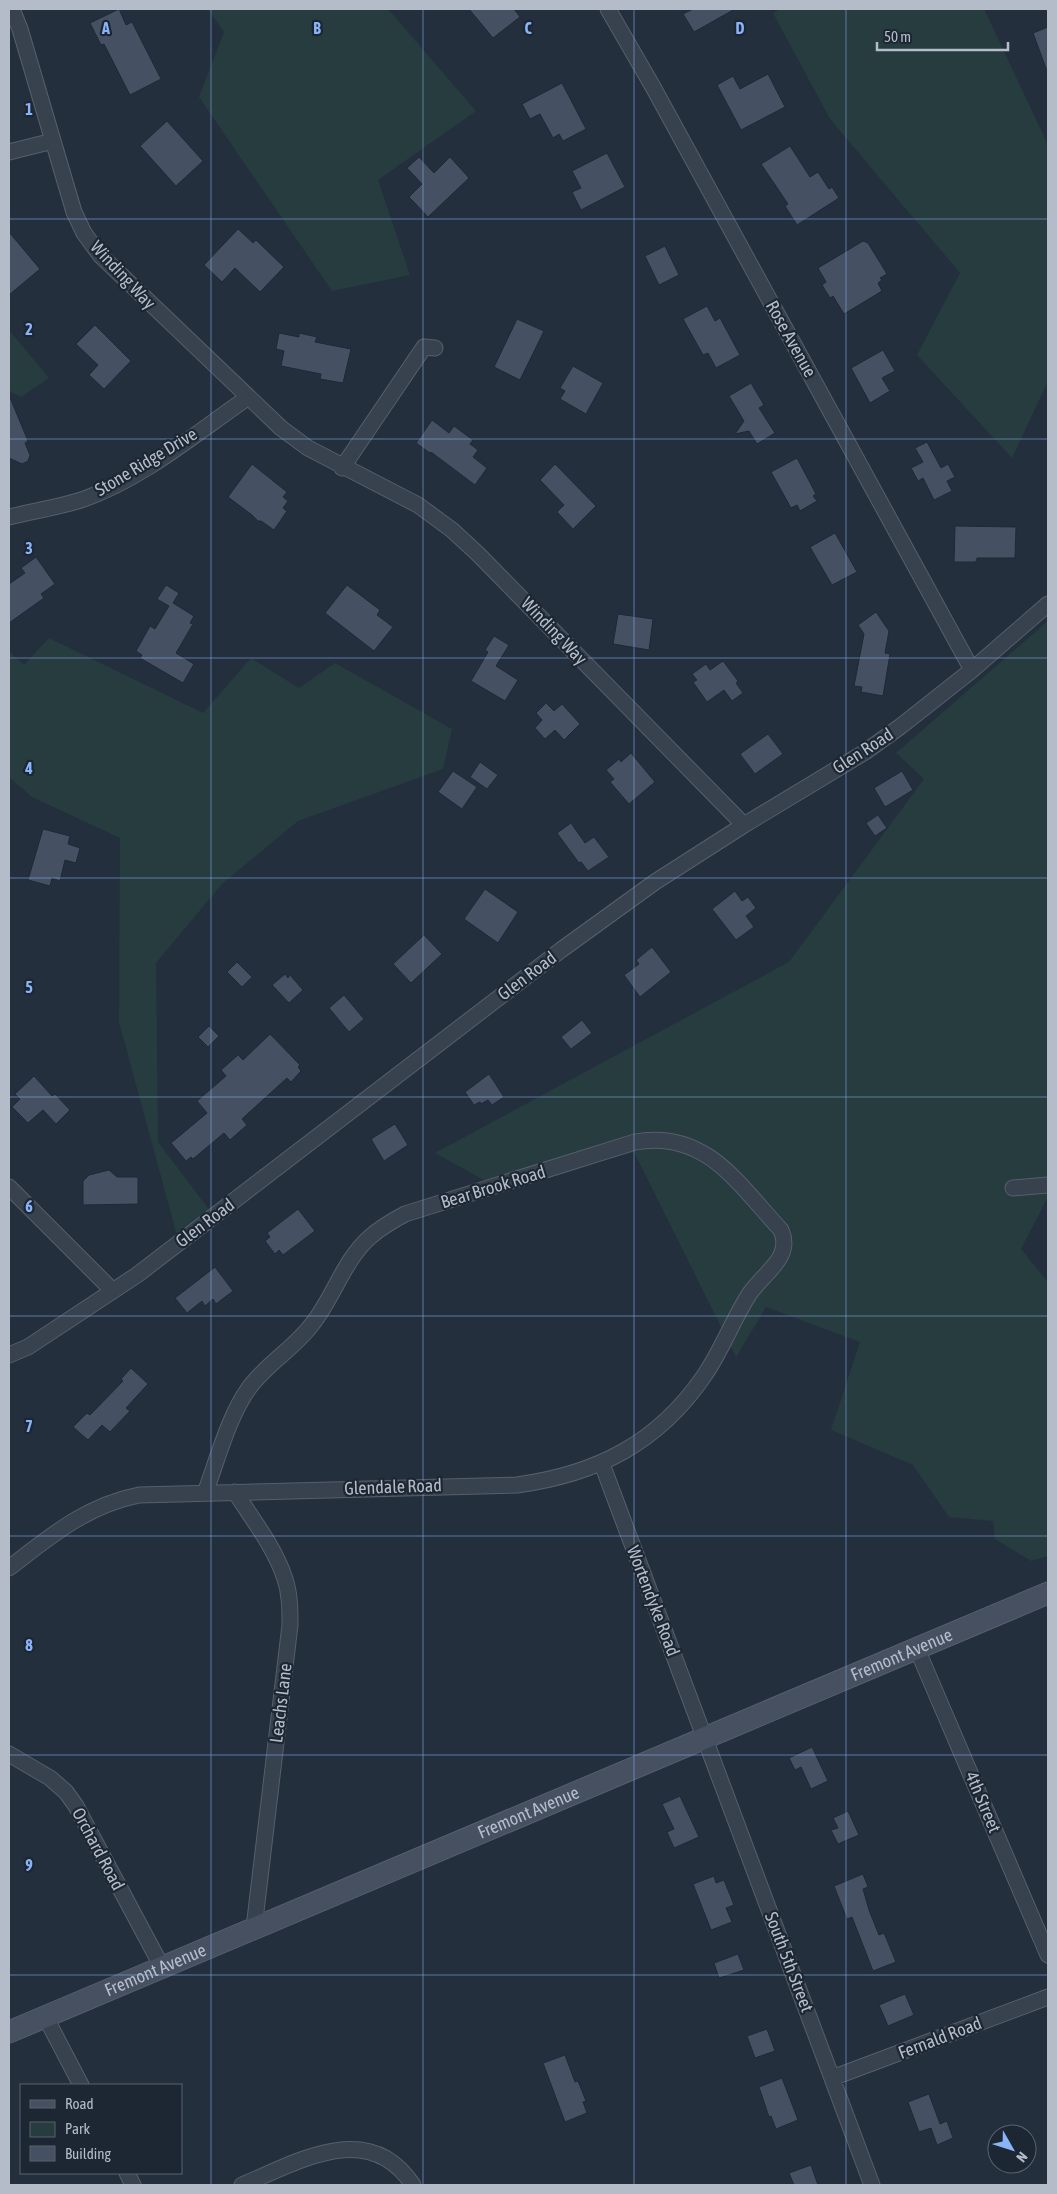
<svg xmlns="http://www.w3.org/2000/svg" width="1057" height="2194" viewBox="0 0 1057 2194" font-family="'Asap Condensed',sans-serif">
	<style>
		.green { fill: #263c3f }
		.building { fill: #455162; stroke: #1f2835 }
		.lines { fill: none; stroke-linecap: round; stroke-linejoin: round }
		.street-casing { stroke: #565f6c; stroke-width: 17 }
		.secondary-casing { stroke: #565f6c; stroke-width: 23 }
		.street { stroke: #38414e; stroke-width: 15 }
		.secondary { stroke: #465061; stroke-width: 21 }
		.grid { fill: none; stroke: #8ab4f8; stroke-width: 1; stroke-opacity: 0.55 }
		.labels { text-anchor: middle; stroke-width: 4.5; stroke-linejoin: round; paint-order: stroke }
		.street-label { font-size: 18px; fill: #b4bcc9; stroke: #1d2633 }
		.grid-label { font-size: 16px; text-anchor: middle; font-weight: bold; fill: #8ab4f8; stroke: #1d2633; stroke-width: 4.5; stroke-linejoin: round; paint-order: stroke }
	</style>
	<rect width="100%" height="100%" fill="#242f3e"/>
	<path class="green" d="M 208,9 L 388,9 L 476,111 L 378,180 L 410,275 L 332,291 L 199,97 L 224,32 Z
		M 780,9 L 984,9 L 1048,145 L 1048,381 L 1012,458 L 917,355 L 960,273 L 830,119 L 773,13 Z
		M 9,330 L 49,378 L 21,397 L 9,391 Z
		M 1048,621 L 1048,1197 L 1021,1249 L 1048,1282 L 1048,1556 L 1031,1561 L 995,1539 L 993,1521 L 949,1517 L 913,1465 L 831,1430 L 860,1342 L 766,1307 L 736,1357 L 634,1152 L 502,1190 L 435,1153 L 789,962 L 924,779 L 896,753 Z
		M 49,638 L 203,713 L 251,658 L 299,688 L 335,663 L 452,729 L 443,769 L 298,821 L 222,884 L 156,963 L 158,1142 L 214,1216 L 179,1243 L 119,1022 L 120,838 L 32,797 L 9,777 L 9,651 L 24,665 Z"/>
	<path class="building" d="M 119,9 L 126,25 L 132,22 L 161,79 L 130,95 L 104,44 L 101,45 L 90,23 Z
		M 469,9 L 514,9 L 520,17 L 493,38 Z
		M 693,9 L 735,9 L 694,32 L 683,14 Z
		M 1048,27 L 1048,70 L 1047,71 L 1033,33 Z
		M 768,74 L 785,107 L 741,130 L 717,85 L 733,76 L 740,89 Z
		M 562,83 L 586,129 L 563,141 L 559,134 L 553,138 L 540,114 L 530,119 L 522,104 Z
		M 167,121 L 203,161 L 176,186 L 140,146 Z
		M 790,146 L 810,177 L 818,172 L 829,189 L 832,187 L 839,198 L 797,225 L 785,206 L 788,204 L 761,164 Z
		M 607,153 L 625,187 L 581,210 L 572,192 L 581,188 L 572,171 Z
		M 419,157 L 434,173 L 450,157 L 469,178 L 428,217 L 409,197 L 422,184 L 407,168 Z
		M 238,229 L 253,243 L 256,240 L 284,267 L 260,292 L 235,268 L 222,282 L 204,265 Z
		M 9,232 L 40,269 L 9,295 Z
		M 863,241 L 868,243 L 887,274 L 880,278 L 882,280 L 878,283 L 882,291 L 844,314 L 833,296 L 830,298 L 822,285 L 826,282 L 818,268 Z
		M 665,246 L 679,275 L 659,285 L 645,256 Z
		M 707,306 L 715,321 L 720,318 L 740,355 L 716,368 L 708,353 L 703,355 L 683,319 Z
		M 517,319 L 544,331 L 520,380 L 494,367 Z
		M 95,325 L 131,361 L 104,389 L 89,375 L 98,365 L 76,344 Z
		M 279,333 L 299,337 L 299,333 L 317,337 L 315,342 L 351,349 L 343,383 L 320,379 L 321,374 L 281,366 L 284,351 L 276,349 Z
		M 883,350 L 895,371 L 882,378 L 890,391 L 870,403 L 851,368 Z
		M 573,366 L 603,383 L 586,414 L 560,399 L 565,391 L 560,388 Z
		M 751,383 L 764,405 L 759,408 L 775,433 L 757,444 L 749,431 L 735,434 L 744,421 L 729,396 Z
		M 9,395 L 28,441 L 25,443 L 30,455 L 28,461 L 22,464 L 9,458 Z
		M 432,420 L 449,433 L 454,426 L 473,440 L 470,444 L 478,450 L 473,457 L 487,468 L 475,485 L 431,452 L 430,453 L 416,443 Z
		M 927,442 L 941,468 L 948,464 L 955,477 L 947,481 L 952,491 L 934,500 L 923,478 L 918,481 L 911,468 L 923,462 L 915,448 Z
		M 797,458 L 816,494 L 813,496 L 817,501 L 800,511 L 797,505 L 791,508 L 771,472 Z
		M 252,464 L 287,492 L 283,497 L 288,501 L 283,508 L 287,511 L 274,530 L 261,521 L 258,521 L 252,515 L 228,497 Z
		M 555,464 L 596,506 L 573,529 L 557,512 L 564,505 L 540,480 Z
		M 955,526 L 1016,527 L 1015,558 L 977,558 L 976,562 L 954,562 Z
		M 835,533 L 857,572 L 832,585 L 810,547 Z
		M 36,557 L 55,584 L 41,594 L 44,598 L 9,623 L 9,584 L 25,573 L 21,568 Z
		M 166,585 L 179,593 L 173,603 L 194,616 L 190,623 L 193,624 L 176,653 L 194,664 L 183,683 L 140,658 L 142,655 L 136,651 L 150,626 L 155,629 L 169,606 L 157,599 Z
		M 347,585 L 380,610 L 377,615 L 393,627 L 374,651 L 325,613 Z
		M 876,612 L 889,631 L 885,653 L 890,654 L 883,696 L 861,692 L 862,687 L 854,686 L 864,634 L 858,625 Z
		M 618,614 L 653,619 L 649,650 L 613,644 Z
		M 494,636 L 509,645 L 496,666 L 518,680 L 505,701 L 471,681 L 488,652 L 485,650 Z
		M 723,661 L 738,681 L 736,683 L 743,693 L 732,701 L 724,690 L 707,702 L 693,682 L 697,680 L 692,674 L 706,664 L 710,670 Z
		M 546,703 L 554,711 L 562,704 L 580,724 L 564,740 L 555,730 L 545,739 L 535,728 L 542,720 L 536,713 Z
		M 768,734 L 783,754 L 755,774 L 740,754 Z
		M 631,753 L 655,782 L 629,804 L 610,782 L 614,779 L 606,770 L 619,759 L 621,762 Z
		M 480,762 L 498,775 L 487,789 L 470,777 Z
		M 453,771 L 477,787 L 462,809 L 438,792 Z
		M 902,771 L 913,790 L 885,807 L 874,788 Z
		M 878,815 L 887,828 L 875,836 L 866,823 Z
		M 571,823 L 585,843 L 594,837 L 609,857 L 588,871 L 581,862 L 579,863 L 557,833 Z
		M 43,829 L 70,836 L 68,844 L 80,848 L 76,863 L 65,860 L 60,881 L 52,878 L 50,886 L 28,880 Z
		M 485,889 L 518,912 L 498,943 L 464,919 Z
		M 735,891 L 742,901 L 748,897 L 756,908 L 746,916 L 754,927 L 736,940 L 712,909 Z
		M 424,935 L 442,954 L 411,983 L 393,964 Z
		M 652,947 L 671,972 L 640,997 L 624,975 L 639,964 L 636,960 Z
		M 237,962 L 252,977 L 242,987 L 227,972 Z
		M 285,974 L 288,978 L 290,975 L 303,990 L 289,1003 L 272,985 Z
		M 344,995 L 364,1019 L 349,1032 L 329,1008 Z
		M 582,1020 L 592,1033 L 571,1049 L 561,1037 Z
		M 209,1026 L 219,1036 L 208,1047 L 198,1037 Z
		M 270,1034 L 300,1065 L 298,1067 L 301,1071 L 291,1082 L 287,1078 L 242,1119 L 247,1125 L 230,1140 L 224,1133 L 193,1159 L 191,1157 L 186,1161 L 171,1143 L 207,1113 L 197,1101 L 226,1076 L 221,1070 L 238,1055 L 243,1060 Z
		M 489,1074 L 504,1097 L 492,1105 L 488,1100 L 481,1104 L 480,1102 L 474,1105 L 465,1092 Z
		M 34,1076 L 52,1096 L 55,1094 L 70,1110 L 56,1124 L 43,1110 L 28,1123 L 12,1107 L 20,1099 L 15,1094 Z
		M 395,1124 L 408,1145 L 384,1161 L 371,1139 Z
		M 109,1170 L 117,1177 L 138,1177 L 138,1204 L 83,1205 L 83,1181 L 89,1175 Z
		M 298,1209 L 315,1231 L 283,1255 L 279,1250 L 275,1254 L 265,1241 L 270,1237 L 267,1233 Z
		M 215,1267 L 233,1291 L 216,1304 L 213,1299 L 205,1306 L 202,1301 L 187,1313 L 175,1298 Z
		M 131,1368 L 148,1384 L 126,1408 L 130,1411 L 110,1432 L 102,1425 L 88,1440 L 73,1427 L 87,1413 L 90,1415 L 123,1381 L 121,1379 Z
		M 812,1747 L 828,1781 L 811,1789 L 801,1767 L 795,1770 L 789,1758 Z
		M 680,1796 L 699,1837 L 674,1848 L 667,1832 L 674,1829 L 662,1804 Z
		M 848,1811 L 859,1835 L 838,1844 L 831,1830 L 838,1828 L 833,1818 Z
		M 863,1874 L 868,1887 L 863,1889 L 869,1910 L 879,1935 L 884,1933 L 896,1962 L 873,1971 L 852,1917 L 847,1919 L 834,1886 Z
		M 714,1876 L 716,1883 L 724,1880 L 734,1905 L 726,1908 L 732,1922 L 711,1930 L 693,1884 Z
		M 738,1954 L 744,1970 L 719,1978 L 714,1963 Z
		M 905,1994 L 914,2015 L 888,2026 L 879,2005 Z
		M 767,2029 L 775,2051 L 755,2058 L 747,2036 Z
		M 565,2055 L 575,2082 L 578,2081 L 586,2101 L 583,2102 L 587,2113 L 565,2122 L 543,2063 Z
		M 782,2078 L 798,2120 L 776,2129 L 771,2116 L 769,2117 L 759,2087 Z
		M 929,2094 L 940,2124 L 947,2121 L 953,2138 L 937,2145 L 931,2128 L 919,2132 L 908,2102 Z
		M 811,2165 L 818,2185 L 794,2185 L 789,2173 Z"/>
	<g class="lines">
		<g class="street-casing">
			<path id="street" d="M 12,9 L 20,29 L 74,212 L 84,233 L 100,255 L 281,428 L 308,448 L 418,505 L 452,530 L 478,554 L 744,825
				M 608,9 L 653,87 L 972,670
				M 9,152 L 53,141
				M 342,468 L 424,347 L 435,348
				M 9,517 C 33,511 60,507 84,499 C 143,478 195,434 247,398
				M 9,1187 L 113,1291
				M 1013,1188 L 1048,1185
				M 9,1355 L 28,1347 L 137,1275 L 561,950 L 655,882 L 744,825 L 865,752 L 901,726 L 972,670 L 1048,604
				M 602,1464 L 872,2185
				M 235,1492 C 253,1520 275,1548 285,1579 C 290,1594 290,1609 290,1625 L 254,1928
				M 9,1568 C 51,1536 85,1506 139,1495 L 517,1485 C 597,1474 658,1443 704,1376 C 722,1350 733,1319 750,1293 C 765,1272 793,1257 781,1230 C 739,1185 706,1129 635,1142 L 405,1214 C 392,1221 380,1228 370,1237 C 344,1260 334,1296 313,1323 C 295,1348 267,1363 249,1388 C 229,1415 217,1461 205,1493
				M 917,1649 L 1048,1955
				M 9,1754 L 50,1778 L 66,1792 L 76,1806 L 162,1967
				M 45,2016 L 81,2085
				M 832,2078 L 1048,1997
				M 127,2173 L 133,2185
				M 242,2185 C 298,2162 369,2118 413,2185"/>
		</g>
		<g class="secondary-casing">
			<g id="secondary">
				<path id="s1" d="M 9,2032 L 1048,1593"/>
			</g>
		</g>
		<use href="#street" class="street"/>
		<use href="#secondary" class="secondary"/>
	</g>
	<path class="grid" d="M 211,9 L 211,2185M 423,9 L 423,2185M 634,9 L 634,2185M 846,9 L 846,2185M 9,219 L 1048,219M 9,439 L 1048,439M 9,658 L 1048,658M 9,878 L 1048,878M 9,1097 L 1048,1097M 9,1316 L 1048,1316M 9,1536 L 1048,1536M 9,1755 L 1048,1755M 9,1975 L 1048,1975"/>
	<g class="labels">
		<g class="street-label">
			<text transform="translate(123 275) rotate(47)" y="6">Winding Way</text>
			<text transform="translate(791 339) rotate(61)" y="6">Rose Avenue</text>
			<text transform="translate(146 462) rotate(-31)" y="6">Stone Ridge Drive</text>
			<text transform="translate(554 631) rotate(46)" y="6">Winding Way</text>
			<text transform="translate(863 751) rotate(-33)" y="6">Glen Road</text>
			<text transform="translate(527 976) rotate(-37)" y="6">Glen Road</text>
			<text transform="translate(493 1187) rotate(-17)" y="6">Bear Brook Road</text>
			<text transform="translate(205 1223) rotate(-37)" y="6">Glen Road</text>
			<text transform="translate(393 1487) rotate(-2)" y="6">Glendale Road</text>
			<text transform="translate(653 1601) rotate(69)" y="6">Wortendyke Road</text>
			<text dy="6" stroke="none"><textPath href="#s1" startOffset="969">Fremont Avenue</textPath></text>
			<text transform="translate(281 1703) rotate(-83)" y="6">Leachs Lane</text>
			<text transform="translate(983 1802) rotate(67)" y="6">4th Street</text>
			<text dy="6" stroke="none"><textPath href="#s1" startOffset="564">Fremont Avenue</textPath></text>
			<text transform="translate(98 1849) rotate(62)" y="6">Orchard Road</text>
			<text transform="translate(789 1962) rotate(69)" y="6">South 5th Street</text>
			<text dy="6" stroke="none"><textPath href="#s1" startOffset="159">Fremont Avenue</textPath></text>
			<text transform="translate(940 2038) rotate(-21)" y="6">Fernald Road</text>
		</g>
	</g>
	<g class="grid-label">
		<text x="106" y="34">A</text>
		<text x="317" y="34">B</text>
		<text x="528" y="34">C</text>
		<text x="740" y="34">D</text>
		<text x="29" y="115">1</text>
		<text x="29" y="335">2</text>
		<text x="29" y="554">3</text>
		<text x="29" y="774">4</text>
		<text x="29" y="993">5</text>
		<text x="29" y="1212">6</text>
		<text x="29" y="1432">7</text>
		<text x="29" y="1651">8</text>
		<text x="29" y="1871">9</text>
	</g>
	<rect width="1057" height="2194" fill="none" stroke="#b4bcc9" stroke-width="20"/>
	<rect x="20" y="2084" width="162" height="90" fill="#1d2633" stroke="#59626f"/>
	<rect x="30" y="2100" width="25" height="8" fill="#465061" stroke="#59626f"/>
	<text x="65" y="2109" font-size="15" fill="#b4bcc9">Road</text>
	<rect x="30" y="2122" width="25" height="15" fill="#263c3f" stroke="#59626f"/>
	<text x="65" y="2134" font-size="15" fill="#b4bcc9">Park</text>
	<rect x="30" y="2146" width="25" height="15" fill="#455162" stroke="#59626f"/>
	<text x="65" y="2159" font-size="15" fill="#b4bcc9">Building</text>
	<g transform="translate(1012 2149) rotate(129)"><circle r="24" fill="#1d2633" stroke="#59626f"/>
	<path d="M0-4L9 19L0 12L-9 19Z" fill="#8ab4f8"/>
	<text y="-8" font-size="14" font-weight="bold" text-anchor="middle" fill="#b4bcc9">N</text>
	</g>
	<path d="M877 42v8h131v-8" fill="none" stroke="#b4bcc9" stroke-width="2.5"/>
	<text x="884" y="42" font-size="15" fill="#b4bcc9" stroke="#1d2633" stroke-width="4" paint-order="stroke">50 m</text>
</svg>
